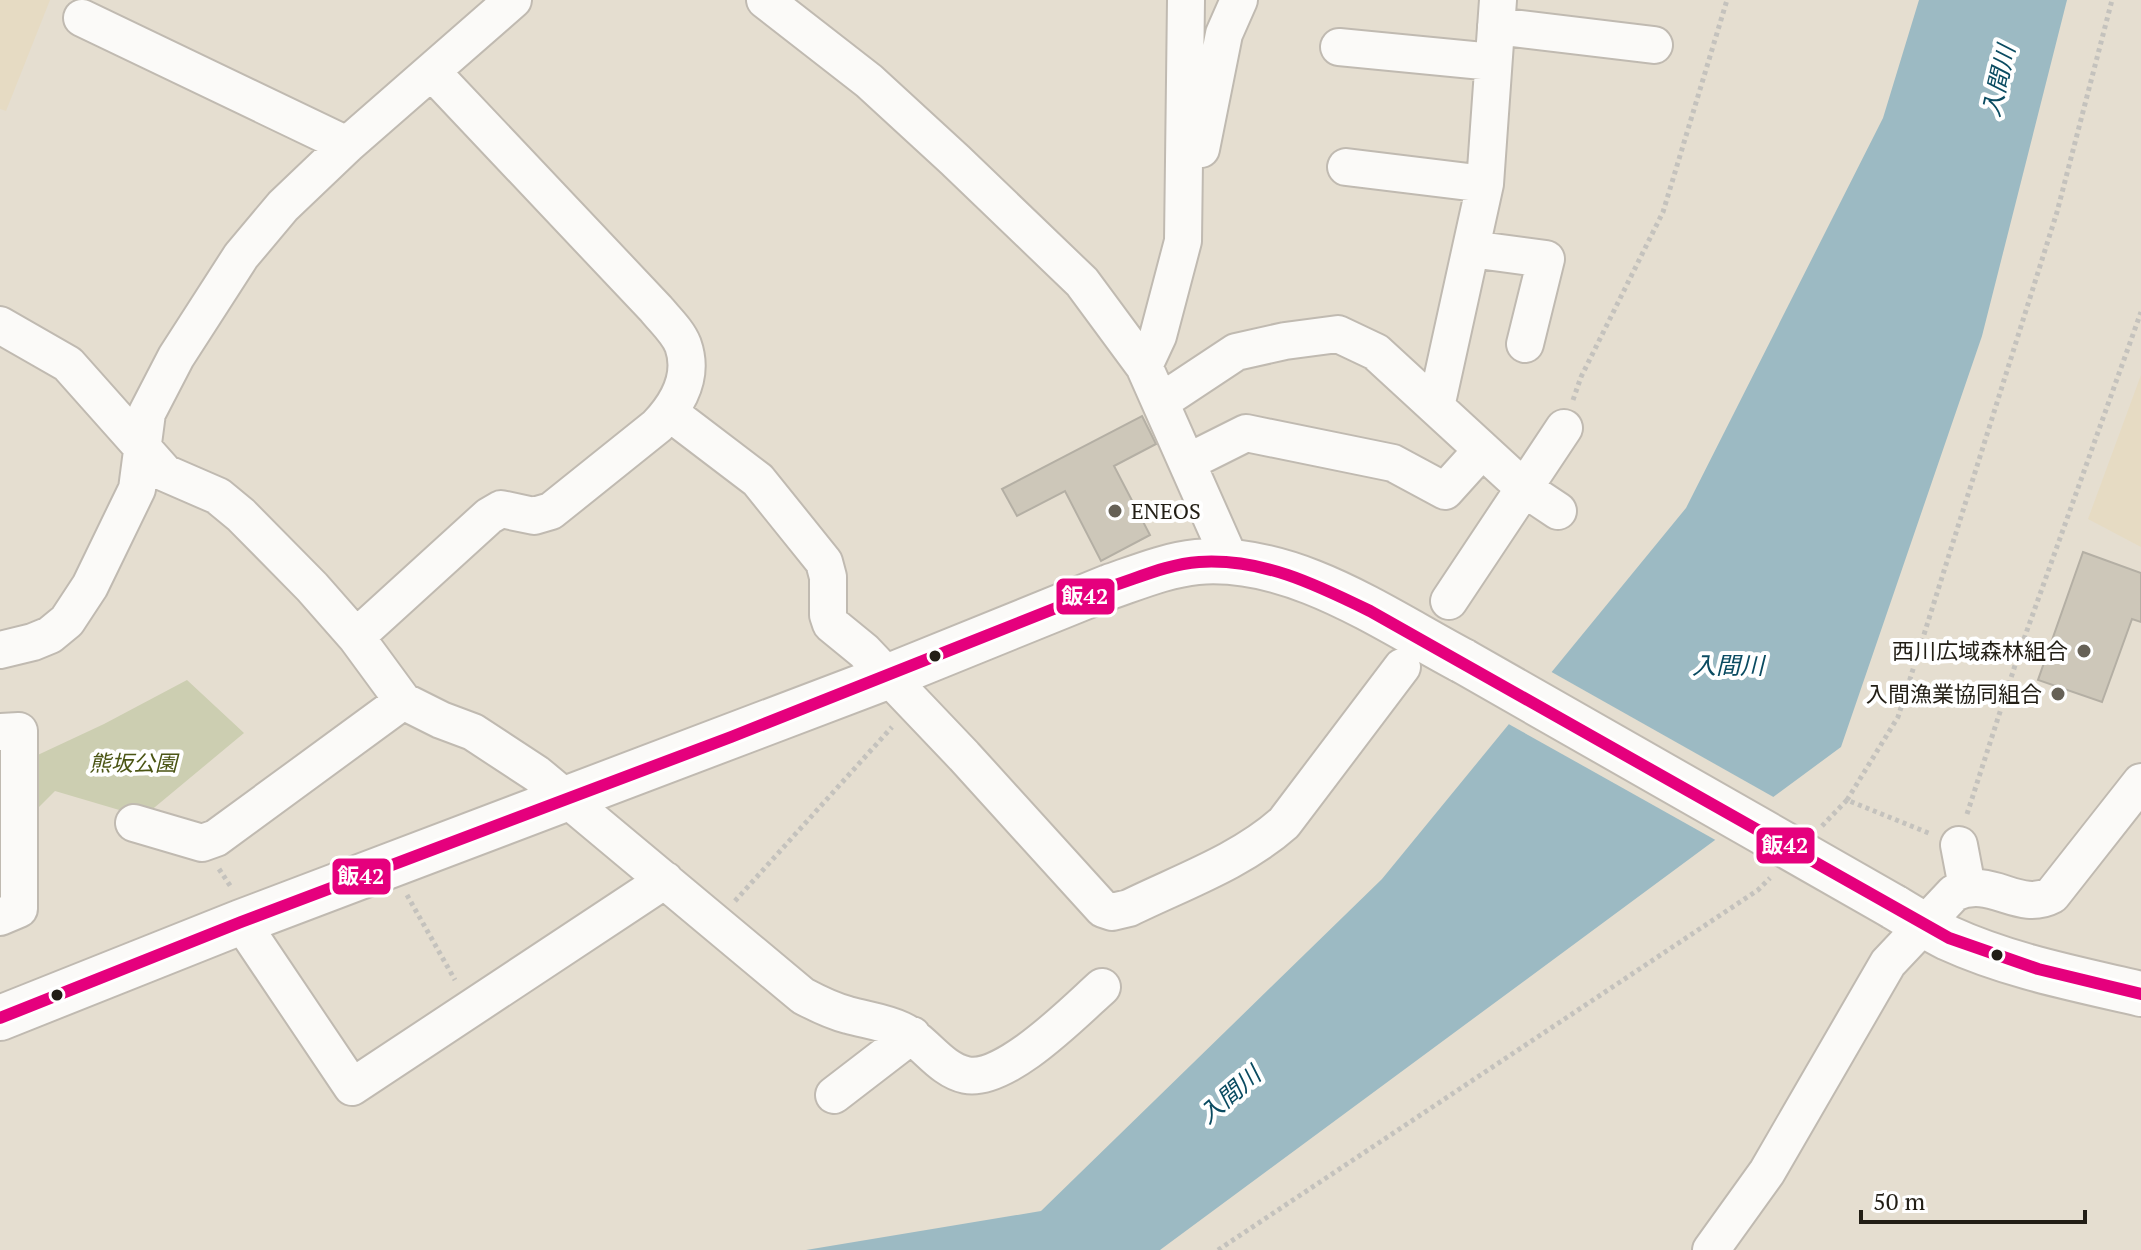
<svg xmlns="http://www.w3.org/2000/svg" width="2141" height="1250" viewBox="0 0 2141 1250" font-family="'PT Serif','Noto Sans JP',serif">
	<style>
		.built { fill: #e6dbc3 }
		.green { fill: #ccceb1 }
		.water { fill: #9cbac3 }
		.pier { fill: #e5ded0 }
		.building { fill: #cdc7b9; stroke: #b4afa4; stroke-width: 2 }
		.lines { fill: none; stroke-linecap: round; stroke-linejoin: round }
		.minor-casing { stroke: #c0bab1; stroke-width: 40 }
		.major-casing { stroke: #c0bab1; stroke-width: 48 }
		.path { stroke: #c4c2bd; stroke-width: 5; stroke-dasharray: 4 4; stroke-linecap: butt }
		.minor { stroke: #fbfaf8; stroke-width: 36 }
		.major { stroke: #fbfaf8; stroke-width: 44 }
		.major-bridge-casing { stroke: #c0bab1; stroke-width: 48; stroke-linecap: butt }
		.major-bridge { stroke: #fbfaf8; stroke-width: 44 }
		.bus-1-casing { stroke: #fff; stroke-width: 18 }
		.bus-1 { stroke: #e5007d; stroke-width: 12 }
		.poi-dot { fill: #666156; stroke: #fff; stroke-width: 3 }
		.bus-dot { fill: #221e15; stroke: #fff; stroke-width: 3 }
		.labels { text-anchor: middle; stroke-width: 8; stroke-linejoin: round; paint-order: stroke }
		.poi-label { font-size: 22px; fill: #221e15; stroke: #fff; text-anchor: end }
		.park-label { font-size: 22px; font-style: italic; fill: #4b5514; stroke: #fff }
		.water-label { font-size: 24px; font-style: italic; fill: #0a4b61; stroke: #fff }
		.line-badge { stroke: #fff; stroke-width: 3 }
		.badge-label { font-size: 22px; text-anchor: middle; font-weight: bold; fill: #fff }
	</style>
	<rect width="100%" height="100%" fill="#e5ded0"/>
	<path class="built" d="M 0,0 L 50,0 L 6,111 L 0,109 Z
		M 2141,375 L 2141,547 L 2088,519 Z"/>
	<path class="green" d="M 187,680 L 244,733 L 143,817 L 55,791 L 30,816 L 27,760 L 104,724 Z"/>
	<path class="water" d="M 1919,0 L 2067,0 L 1982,336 L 1841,747 L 1160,1250 L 806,1250 L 1041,1211 L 1382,879 L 1686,508 L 1883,118 Z"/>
	<path class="pier" d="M 1548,670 L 1777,799 L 1719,842 L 1505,722 Z"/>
	<path class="building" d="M 1142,416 L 1156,444 L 1114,466 L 1150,535 L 1101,561 L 1065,491 L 1017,516 L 1002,489 Z
		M 2083,552 L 2141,573 L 2141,622 L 2132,619 L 2102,702 L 2038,680 Z"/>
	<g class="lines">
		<g class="minor-casing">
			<path id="minor" d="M 765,0 L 869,81 L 955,160 L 1082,282 L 1144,366 L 1231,562
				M 82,18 L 347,145
				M 1496,26 L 1654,45
				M 1339,47 L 1493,62
				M 1201,149 L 1224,34 L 1239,0
				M 1346,167 L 1485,184
				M 1471,249 L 1546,259 L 1525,344
				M 0,325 L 68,364 L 165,473 L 218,496 L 241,515 L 312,587 L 356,637 L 403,701 L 441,720 L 473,732 L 537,774 L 803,996 C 818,1004 832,1011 848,1015 C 866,1020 884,1022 901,1030 C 925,1041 939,1069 966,1075 C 1005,1083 1074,1012 1102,987
				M 1144,366 L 1158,336 L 1183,241 L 1186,0
				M 1162,401 L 1236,352 L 1285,341 L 1338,334 L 1376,352 L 1525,489 L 1558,511
				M 1436,407 L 1485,184 L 1498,0
				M 670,413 L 758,480 L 824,562 L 828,577 L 828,615 L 831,624 L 864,651 L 964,756 L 1103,909 L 1112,912 L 1129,908 C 1182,882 1240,862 1284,823 L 1402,667
				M 1188,462 L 1246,433 L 1393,463 L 1445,491 L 1482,450
				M 1449,601 L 1564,428
				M 356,637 L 489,516 L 501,509 L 534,516 L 551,511 L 657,426 C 678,404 694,376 683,345 C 678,332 665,320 656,309 L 432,72
				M 0,650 L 33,642 L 50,635 L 67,621 L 90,586 L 137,489 L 147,413 L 176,357 L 241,256 L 283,206 L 347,145 L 513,0
				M 0,732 L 19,731 L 19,909 L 0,917
				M 134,823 L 202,843 L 216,838 L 403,701
				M 1959,845 L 1967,887
				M 241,922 L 352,1087 L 665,880
				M 834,1095 L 912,1035
				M 1711,1250 L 1767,1172 L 1888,963 L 1954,893 C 1992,875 2018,913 2052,895 L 2141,782"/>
		</g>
		<g class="major-casing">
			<path id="major" d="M 1894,907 C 1912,918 1930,929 1948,938 C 2009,966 2077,979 2141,994
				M 0,1018 L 241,922 L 887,677 L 1109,587 C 1138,577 1167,565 1197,562 C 1293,554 1382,618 1463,661"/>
		</g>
		<path class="path" d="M 1573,400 L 1581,377 L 1663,212 L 1727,0
			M 1847,800 L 1898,717 L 2057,212 L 2112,0
			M 1967,814 L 2020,650 L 2141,312
			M 1822,826 L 1847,800 L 1931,834
			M 219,869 L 231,887
			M 407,895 L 455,980
			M 735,901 L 892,727
			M 1218,1250 L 1758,890 L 1770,878"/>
		<use href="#minor" class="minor"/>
		<use href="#major" class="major"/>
		<g class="major-bridge-casing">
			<path id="major-bridge" d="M 1463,661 L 1894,907"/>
		</g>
		<use href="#major-bridge" class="major-bridge"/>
		<g class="bus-1-casing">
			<path id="bus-1" d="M 0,1018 L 241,922 L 731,737 L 1109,587 C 1138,578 1168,564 1199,562 C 1262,558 1315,584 1370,611 L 1949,938 L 2038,969 L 2141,994"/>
		</g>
		<use href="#bus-1" class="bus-1"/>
	</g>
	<g class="poi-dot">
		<circle cx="1115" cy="511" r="8"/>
		<circle cx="2084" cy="651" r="8"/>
		<circle cx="2058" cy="694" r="8"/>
	</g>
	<g class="bus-dot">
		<circle cx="935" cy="656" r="7"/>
		<circle cx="1997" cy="955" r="7"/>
		<circle cx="57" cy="995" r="7"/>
	</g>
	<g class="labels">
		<g class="poi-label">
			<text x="1131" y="519" text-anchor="start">ENEOS</text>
			<text x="2068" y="659">西川広域森林組合</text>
			<text x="2042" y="702">入間漁業協同組合</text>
		</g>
		<g class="park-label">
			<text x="133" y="771">熊坂公園</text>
		</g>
		<g class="water-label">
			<text transform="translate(1999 81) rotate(-77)" y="8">入間川</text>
			<text x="1728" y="674">入間川</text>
			<text transform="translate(1230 1095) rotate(-41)" y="8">入間川</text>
		</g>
	</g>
	<g class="line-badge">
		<rect x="1055" y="577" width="61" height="39" rx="8" fill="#e5007d"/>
		<rect x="1755" y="826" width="61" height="39" rx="8" fill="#e5007d"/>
		<rect x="331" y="857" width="61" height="39" rx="8" fill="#e5007d"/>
	</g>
	<g class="badge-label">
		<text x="1085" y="604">飯42</text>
		<text x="1785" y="853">飯42</text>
		<text x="361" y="884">飯42</text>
	</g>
	<path d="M1861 1210v12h224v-12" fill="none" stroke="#221e15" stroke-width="4"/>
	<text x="1873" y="1210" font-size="24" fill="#221e15" stroke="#ffffff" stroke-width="6" paint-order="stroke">50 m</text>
</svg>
